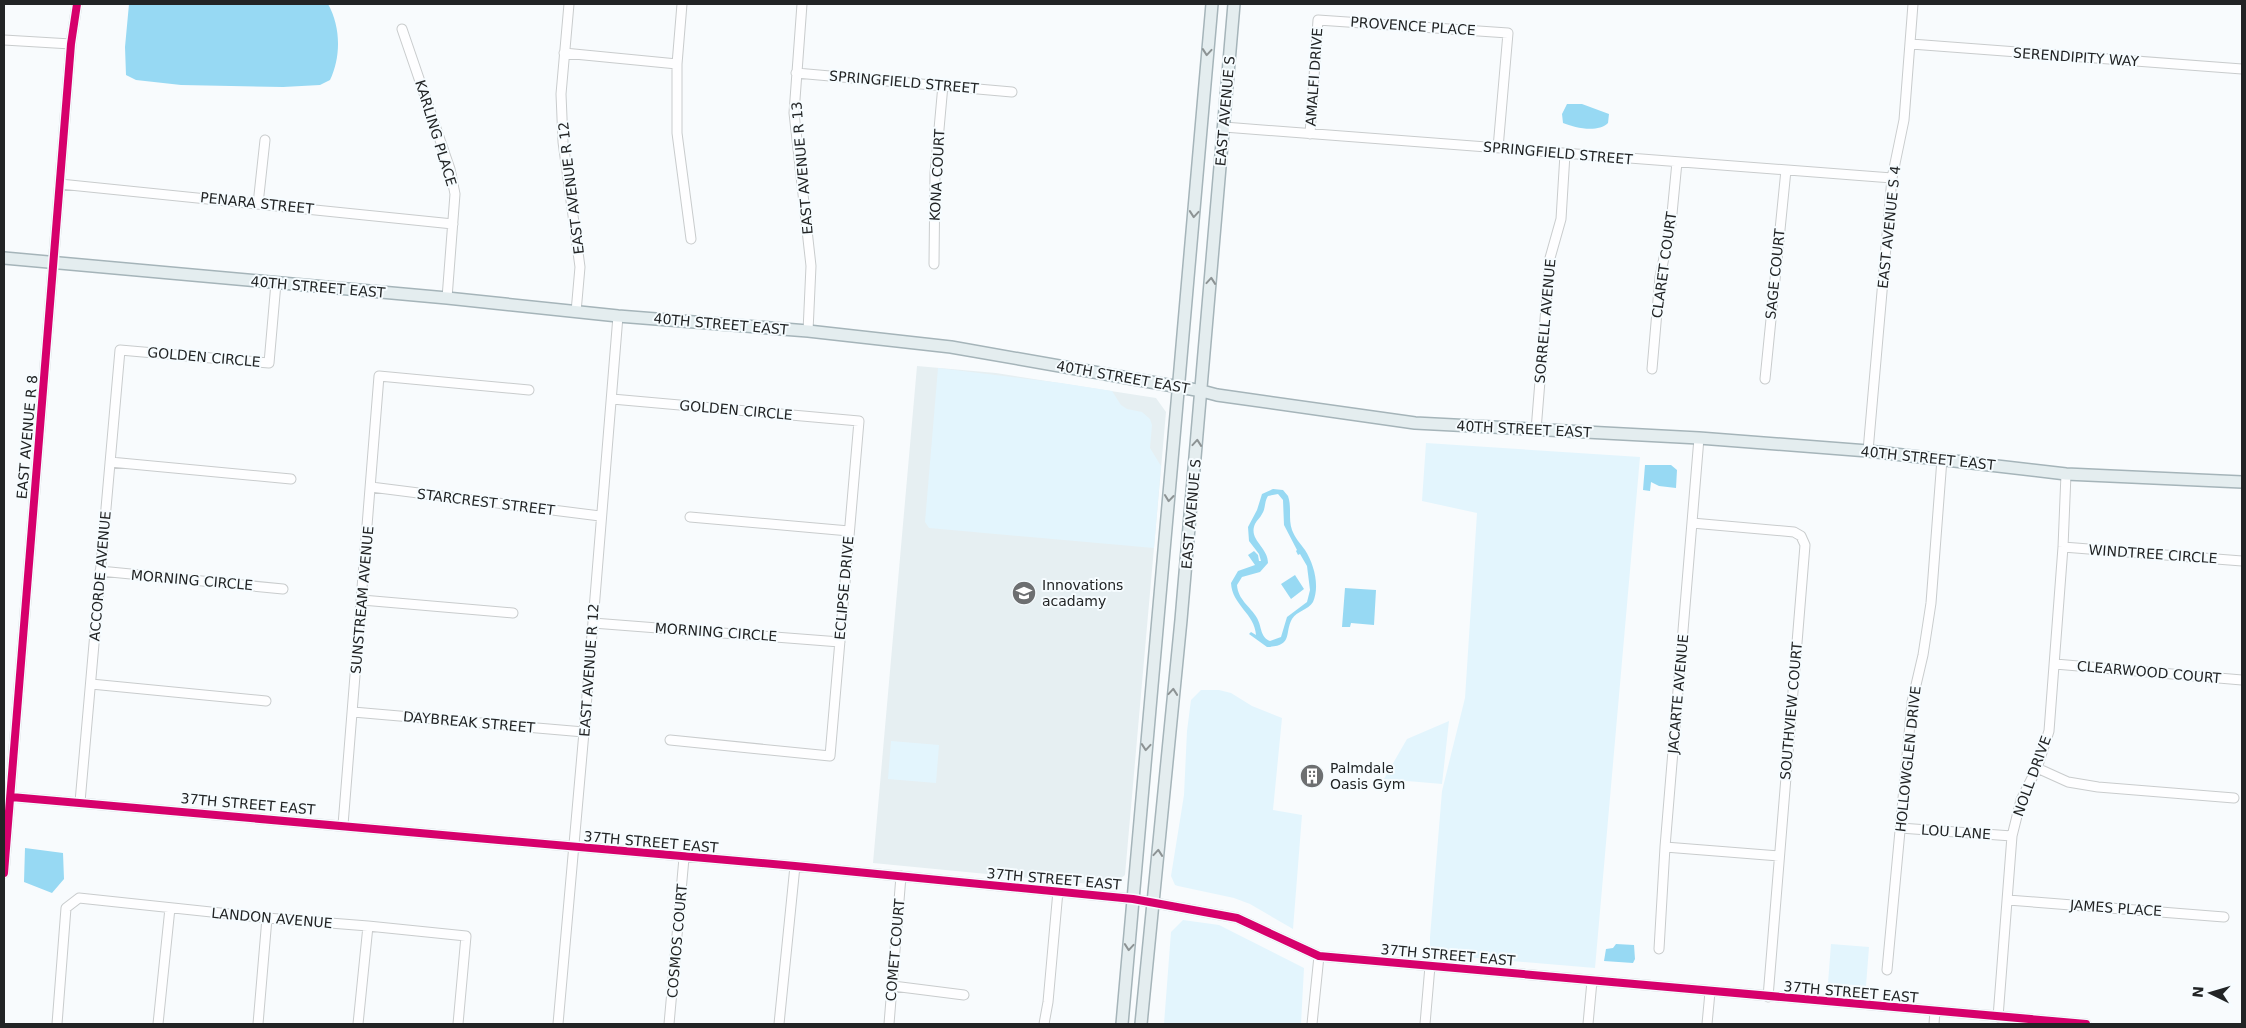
<svg xmlns="http://www.w3.org/2000/svg" width="2246" height="1028" viewBox="0 0 2246 1028" font-family="'DejaVu Sans',sans-serif">
	<style>
		.built { fill: #e6eff2 }
		.green { fill: #e3f5fd }
		.water { fill: #97d9f3; fill-rule: evenodd }
		.lines { fill: none; stroke-linecap: round; stroke-linejoin: round }
		.minor-casing { stroke: #c9cccd; stroke-width: 11 }
		.major-casing { stroke: #a5b4b9; stroke-width: 14 }
		.minor { stroke: #fefeff; stroke-width: 9 }
		.major { stroke: #e4edef; stroke-width: 11 }
		.cycleway-casing { stroke: #f6fcff; stroke-width: 11 }
		.cycleway { stroke: #d6006c; stroke-width: 8 }
		.oneway { stroke: #8d9394 }
		.labels { text-anchor: middle; stroke-width: 4; stroke-linejoin: round; paint-order: stroke }
		.street-label { font-size: 14px; fill: #222425; stroke: #f6fcff }
		.poi-label { font-size: 14px; fill: #222425; stroke: #f6fcff; text-anchor: start }
	</style>
	<rect width="100%" height="100%" fill="#f8fbfd"/>
	<path class="built" d="M 917,366 L 996,373 L 1156,398 L 1166,412 L 1125,875 L 1111,886 L 873,863 Z"/>
	<path class="green" d="M 938,368 L 1061,383 L 1112,391 L 1121,405 L 1127,409 L 1142,412 L 1150,419 L 1152,425 L 1150,448 L 1161,466 L 1154,548 L 929,528 L 925,522 Z
		M 1426,443 L 1640,457 L 1595,968 L 1430,954 L 1430,937 L 1442,791 L 1465,698 L 1477,513 L 1422,501 Z
		M 1201,690 L 1219,690 L 1231,693 L 1252,706 L 1282,718 L 1273,810 L 1302,815 L 1293,929 L 1250,904 L 1234,898 L 1178,886 L 1175,885 L 1171,876 L 1184,795 L 1187,731 L 1191,700 Z
		M 1449,721 L 1442,784 L 1384,779 L 1407,739 Z
		M 891,741 L 939,745 L 936,783 L 888,779 Z
		M 1183,920 L 1219,925 L 1304,968 L 1301,1024 L 1164,1024 L 1171,932 Z
		M 1831,944 L 1869,947 L 1866,986 L 1828,983 Z"/>
	<path class="water" d="M 129,4 L 328,4 C 341,27 341,57 330,80 L 320,85 L 283,87 L 181,85 L 136,80 L 126,75 L 125,47 Z
		M 1567,104 L 1582,104 L 1609,114 L 1608,123 C 1598,133 1575,128 1563,123 L 1562,114 Z
		M 1645,465 L 1671,465 L 1677,470 L 1676,488 L 1659,486 L 1651,482 L 1650,491 L 1643,490 Z
		M 1273,489 L 1283,490 L 1288,496 C 1292,507 1288,519 1292,530 C 1295,538 1300,543 1305,550 C 1314,564 1320,586 1313,602 C 1308,610 1297,611 1292,619 C 1284,633 1294,646 1267,647 L 1249,634 L 1251,632 L 1256,635 C 1255,614 1232,605 1231,583 L 1238,571 L 1255,565 L 1248,555 L 1254,551 L 1258,555 L 1259,561 L 1261,561 L 1259,554 L 1249,541 L 1248,527 L 1257,510 L 1262,494 ZM 1278,494 L 1283,500 L 1284,525 L 1297,550 L 1296,551 L 1298,555 L 1300,554 L 1307,566 L 1310,590 L 1307,602 L 1287,617 L 1281,637 L 1270,641 C 1260,637 1262,627 1257,618 C 1250,606 1238,600 1237,585 L 1242,577 L 1260,572 L 1268,563 C 1268,547 1248,540 1255,524 C 1257,520 1260,518 1262,514 C 1266,508 1264,502 1268,496 Z
		M 1295,575 L 1304,589 L 1291,599 L 1281,584 Z
		M 1345,588 L 1376,590 L 1374,625 L 1351,623 L 1350,627 L 1342,627 Z
		M 25,848 L 63,853 L 64,879 L 52,893 L 24,882 Z
		M 1616,944 L 1634,945 L 1635,959 L 1633,963 L 1604,961 L 1606,949 L 1613,948 Z"/>
	<g class="lines">
		<g class="minor-casing">
			<path id="minor" d="M 569,4 L 561,94 L 563,142 L 580,267 L 576,312
				M 682,4 L 677,64 L 677,133 L 691,239
				M 802,4 L 794,113 L 811,266 L 808,331
				M 402,29 L 450,169 L 455,194 L 447,298
				M 4,40 L 71,44
				M 1911,44 L 2242,69
				M 564,53 L 677,64
				M 796,73 L 1012,92
				M 1224,127 L 1892,178
				M 1310,134 L 1318,20 L 1508,33 L 1498,148
				M 60,184 L 453,224
				M 258,204 L 265,140
				M 934,264 L 935,173 L 943,85
				M 1652,369 L 1660,277 L 1671,224 L 1677,162
				M 1765,379 L 1786,170
				M 612,399 L 859,421 L 830,756 L 670,740
				M 1536,430 L 1550,258 L 1561,219 L 1565,154
				M 1868,451 L 1892,178 L 1904,120 L 1913,4
				M 110,462 L 291,479
				M 371,487 L 600,516
				M 690,517 L 849,531
				M 1692,523 L 1794,532 L 1801,536 L 1805,545 L 1768,997
				M 2063,547 L 2242,561
				M 100,571 L 283,589
				M 362,600 L 513,613
				M 593,623 L 840,642
				M 2055,664 L 2242,680
				M 91,684 L 266,701
				M 353,712 L 584,732
				M 2037,768 L 2068,782 L 2098,787 L 2234,798
				M 11,797 L 795,866 L 1133,899 L 1237,918 L 1319,956 L 2086,1024
				M 80,802 L 120,350 L 269,363 L 276,283
				M 343,825 L 379,376 L 529,390
				M 1900,828 L 2012,836
				M 1665,847 L 1779,856
				M 4,873 L 71,44 L 77,4
				M 2008,900 L 2224,917
				M 1659,949 L 1665,847 L 1699,438
				M 1887,970 L 1912,702 L 1923,655 L 1931,603 L 1942,459
				M 893,986 L 964,995
				M 1998,1017 L 2012,836 L 2021,800 L 2037,768 L 2049,731 L 2063,547 L 2066,474
				M 57,1024 L 66,908 L 79,898 L 267,918 L 368,926 L 466,936 L 458,1024
				M 158,1024 L 170,908
				M 258,1024 L 267,918
				M 358,1024 L 368,926
				M 558,1024 L 584,732 L 618,316
				M 669,1024 L 684,858
				M 779,1024 L 795,866
				M 889,1024 L 901,876
				M 1044,1024 L 1048,1002 L 1058,891
				M 1312,1024 L 1319,956
				M 1425,1024 L 1430,966
				M 1588,1024 L 1592,981
				M 1707,1024 L 1710,992
				M 1934,1024 L 1935,1011"/>
		</g>
		<g class="major-casing">
			<path id="major" d="M 4,258 L 447,298 L 618,316 L 808,331 L 951,347 L 1202,391 L 1217,395 L 1415,423 L 1699,438 L 1868,451 L 2066,474 L 2242,482
				M 1122,1024 C 1154,684 1181,344 1212,4
				M 1141,1024 L 1181,620 L 1234,4"/>
		</g>
		<use href="#minor" class="minor"/>
		<use href="#major" class="major"/>
		<g class="cycleway-casing">
			<path id="cycleway" d="M 11,797 L 795,866 L 1133,899 L 1237,918 L 1319,956 L 2086,1024
				M 4,873 L 71,44 L 77,4"/>
		</g>
		<use href="#cycleway" class="cycleway"/>
	</g>
	<defs><path id="oneway-chevron" d="M-2-3.5L2.5 0L-2 3.5" fill="none" stroke-width="1.6" stroke-linecap="round" stroke-linejoin="round" transform="scale(1.25)"/></defs>
	<g class="oneway">
		<use href="#oneway-chevron" transform="translate(1207 52) rotate(95)"/>
		<use href="#oneway-chevron" transform="translate(1194 214) rotate(95)"/>
		<use href="#oneway-chevron" transform="translate(1211 281) rotate(-85)"/>
		<use href="#oneway-chevron" transform="translate(1197 443) rotate(-85)"/>
		<use href="#oneway-chevron" transform="translate(1169 498) rotate(96)"/>
		<use href="#oneway-chevron" transform="translate(1173 692) rotate(-85)"/>
		<use href="#oneway-chevron" transform="translate(1146 747) rotate(95)"/>
		<use href="#oneway-chevron" transform="translate(1158 853) rotate(-85)"/>
		<use href="#oneway-chevron" transform="translate(1129 947) rotate(95)"/>
	</g>
	<defs>
		<g id="school-disc" transform="scale(1.25)"><circle r="9.5" fill="#6d6f71" stroke="#f6fcff"/><path d="M0-5L7-2L0 1L-7-2ZM-4 1L0 2.5L4 1V4Q0 6-4 4Z" fill="#fff"/></g>
		<g id="building-disc" transform="scale(1.25)"><circle r="9.5" fill="#6d6f71" stroke="#f6fcff"/><path d="M-4-6H4V6H1V3H-1V6H-4ZM-2.5-4.3h1.7v1.8h-1.7ZM.8-4.3h1.7v1.8H.8ZM-2.5-1h1.7V.8h-1.7ZM.8-1h1.7V.8H.8Z" fill="#fff"/></g>
	</defs>
	<g fill-rule="evenodd">
		<use href="#school-disc" x="1024" y="593"/>
		<use href="#building-disc" x="1312" y="776"/>
	</g>
	<g class="labels">
		<g class="street-label">
			<text transform="translate(1413 26) rotate(4)" y="5">PROVENCE PLACE</text>
			<text transform="translate(2076 57) rotate(4)" y="5">SERENDIPITY WAY</text>
			<text transform="translate(1314 77) rotate(-86)" y="5">AMALFI DRIVE</text>
			<text transform="translate(904 82) rotate(5)" y="5">SPRINGFIELD STREET</text>
			<text transform="translate(1225 111) rotate(-85)" y="5">EAST AVENUE S</text>
			<text transform="translate(436 133) rotate(73)" y="5">KARLING PLACE</text>
			<text transform="translate(1558 153) rotate(5)" y="5">SPRINGFIELD STREET</text>
			<text transform="translate(802 168) rotate(-95)" y="5">EAST AVENUE R 13</text>
			<text transform="translate(937 175) rotate(-87)" y="5">KONA COURT</text>
			<text transform="translate(571 188) rotate(-97)" y="5">EAST AVENUE R 12</text>
			<text transform="translate(257 203) rotate(6)" y="5">PENARA STREET</text>
			<text transform="translate(1889 227) rotate(-84)" y="5">EAST AVENUE S 4</text>
			<text transform="translate(1664 265) rotate(-82)" y="5">CLARET COURT</text>
			<text transform="translate(1775 274) rotate(-84)" y="5">SAGE COURT</text>
			<text transform="translate(318 287) rotate(5)" y="5">40TH STREET EAST</text>
			<text transform="translate(1545 321) rotate(-85)" y="5">SORRELL AVENUE</text>
			<text transform="translate(721 324) rotate(5)" y="5">40TH STREET EAST</text>
			<text transform="translate(204 357) rotate(5)" y="5">GOLDEN CIRCLE</text>
			<text transform="translate(1123 377) rotate(10)" y="5">40TH STREET EAST</text>
			<text transform="translate(736 410) rotate(5)" y="5">GOLDEN CIRCLE</text>
			<text transform="translate(1524 429) rotate(3)" y="5">40TH STREET EAST</text>
			<text transform="translate(27 437) rotate(-85)" y="5">EAST AVENUE R 8</text>
			<text transform="translate(1928 458) rotate(6)" y="5">40TH STREET EAST</text>
			<text transform="translate(486 502) rotate(7)" y="5">STARCREST STREET</text>
			<text transform="translate(1191 514) rotate(-85)" y="5">EAST AVENUE S</text>
			<text transform="translate(2153 554) rotate(4)" y="5">WINDTREE CIRCLE</text>
			<text transform="translate(100 576) rotate(-85)" y="5">ACCORDE AVENUE</text>
			<text transform="translate(192 580) rotate(5)" y="5">MORNING CIRCLE</text>
			<text transform="translate(844 588) rotate(-85)" y="5">ECLIPSE DRIVE</text>
			<text transform="translate(362 600) rotate(-85)" y="5">SUNSTREAM AVENUE</text>
			<text transform="translate(716 632) rotate(4)" y="5">MORNING CIRCLE</text>
			<text transform="translate(589 670) rotate(-86)" y="5">EAST AVENUE R 12</text>
			<text transform="translate(2149 672) rotate(5)" y="5">CLEARWOOD COURT</text>
			<text transform="translate(1678 694) rotate(-85)" y="5">JACARTE AVENUE</text>
			<text transform="translate(1791 711) rotate(-85)" y="5">SOUTHVIEW COURT</text>
			<text transform="translate(469 722) rotate(5)" y="5">DAYBREAK STREET</text>
			<text transform="translate(1908 759) rotate(-84)" y="5">HOLLOWGLEN DRIVE</text>
			<text transform="translate(2032 776) rotate(-70)" y="5">NOLL DRIVE</text>
			<text transform="translate(248 804) rotate(5)" y="5">37TH STREET EAST</text>
			<text transform="translate(1956 832) rotate(4)" y="5">LOU LANE</text>
			<text transform="translate(651 842) rotate(5)" y="5">37TH STREET EAST</text>
			<text transform="translate(1054 879) rotate(5)" y="5">37TH STREET EAST</text>
			<text transform="translate(2116 908) rotate(4)" y="5">JAMES PLACE</text>
			<text transform="translate(272 918) rotate(5)" y="5">LANDON AVENUE</text>
			<text transform="translate(677 941) rotate(-85)" y="5">COSMOS COURT</text>
			<text transform="translate(895 950) rotate(-85)" y="5">COMET COURT</text>
			<text transform="translate(1448 955) rotate(5)" y="5">37TH STREET EAST</text>
			<text transform="translate(1851 992) rotate(5)" y="5">37TH STREET EAST</text>
		</g>
		<g class="poi-label">
			<text x="1042" y="590">Innovations<tspan x="1042" dy="16">acadamy</tspan></text>
			<text x="1330" y="773">Palmdale<tspan x="1330" dy="16">Oasis Gym</tspan></text>
		</g>
	</g>
	<rect width="2246" height="1028" fill="none" stroke="#222425" stroke-width="10"/>
	<g transform="translate(2211 993) rotate(275)" stroke="#f6fcff" stroke-width="4" paint-order="stroke">
	<path d="M0-4L9 19L0 12L-9 19Z" fill="#222425"/>
	<text y="-8" font-size="14" font-weight="bold" text-anchor="middle" fill="#222425">N</text>
	</g>
</svg>
